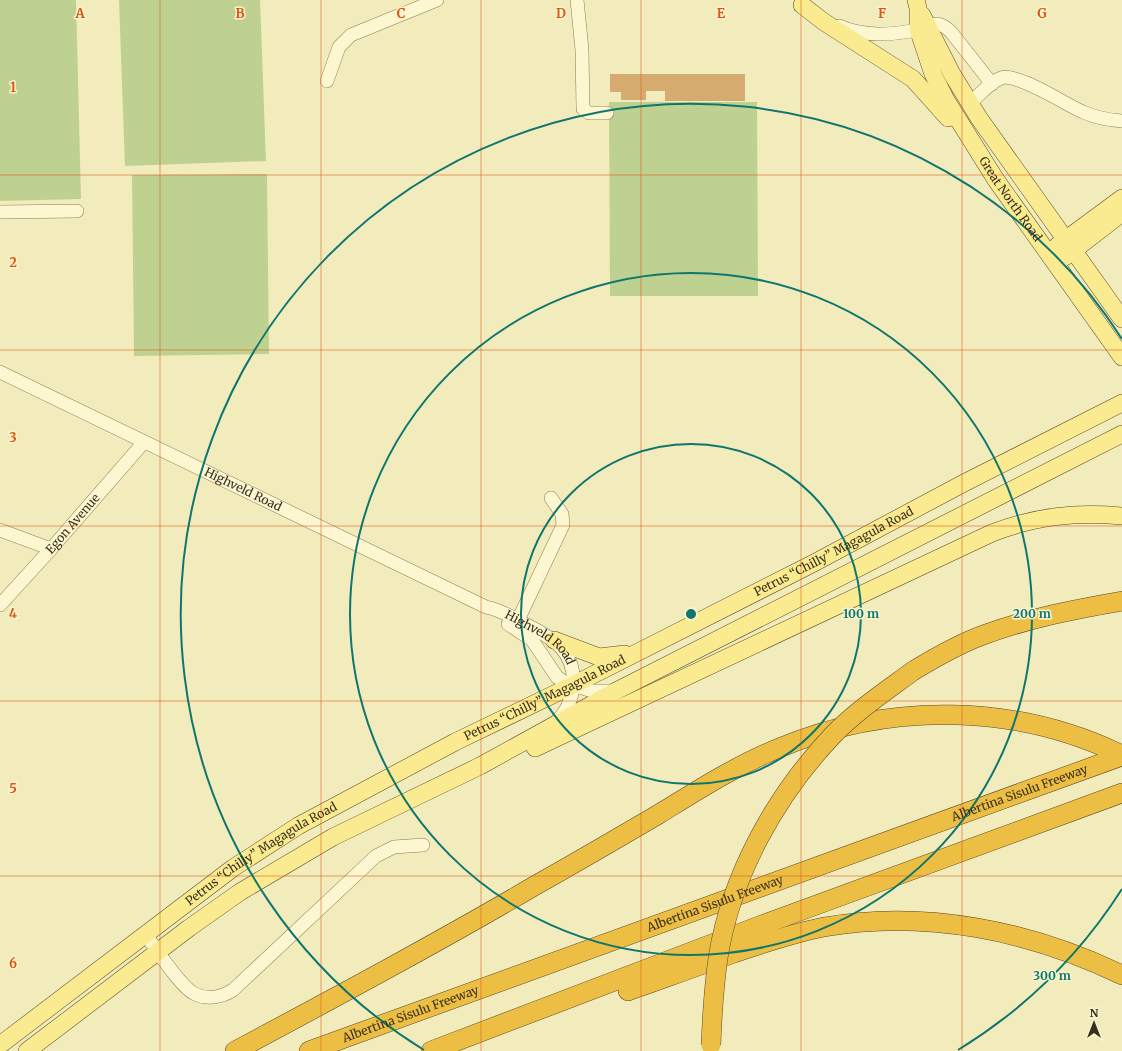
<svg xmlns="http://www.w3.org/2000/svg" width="1122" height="1051" viewBox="0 0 1122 1051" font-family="Merriweather,serif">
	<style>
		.green { fill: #bed190 }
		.building { fill: #d5ab6f }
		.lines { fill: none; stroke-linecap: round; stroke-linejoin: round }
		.minor-casing { stroke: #8c7c54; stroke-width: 14 }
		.major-casing { stroke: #594829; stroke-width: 18 }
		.highway-casing { stroke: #594829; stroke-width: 20 }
		.minor { stroke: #fcf7d1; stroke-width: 13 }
		.major { stroke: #faeb90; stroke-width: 17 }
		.highway { stroke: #ecbf44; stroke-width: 19 }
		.highway-bridge-casing { stroke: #594829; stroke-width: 20; stroke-linecap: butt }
		.highway-bridge { stroke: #ecbf44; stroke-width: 19 }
		.grid { fill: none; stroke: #df570d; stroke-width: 1; stroke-opacity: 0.55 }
		.ring { fill: none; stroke: #0f766e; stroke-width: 2 }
		.labels { text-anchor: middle; stroke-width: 3; stroke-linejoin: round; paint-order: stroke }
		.street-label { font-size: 12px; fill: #3a2f1b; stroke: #f9f4ce }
		.grid-label { font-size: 13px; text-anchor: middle; font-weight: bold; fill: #df570d; stroke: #f9f4ce; stroke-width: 3; stroke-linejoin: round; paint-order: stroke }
		.centre { fill: #0f766e; stroke: #f9f4ce; stroke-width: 2 }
		.ring-label { font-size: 12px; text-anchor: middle; font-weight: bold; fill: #0f766e; stroke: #f9f4ce; stroke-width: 3; stroke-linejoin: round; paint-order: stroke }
	</style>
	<rect width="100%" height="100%" fill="#f2ecbd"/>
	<path class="green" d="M 0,0 L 76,0 L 81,199 L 0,201 Z
		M 119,0 L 260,0 L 266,161 L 125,166 Z
		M 609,102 L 757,102 L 758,296 L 610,296 Z
		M 267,174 L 269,354 L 134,356 L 132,175 Z"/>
	<path class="building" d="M 610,74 L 745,74 L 745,101 L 665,101 L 665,91 L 646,91 L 646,100 L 621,100 L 621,92 L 610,92 Z"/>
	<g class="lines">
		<g class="minor-casing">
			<g id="minor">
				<path d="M 577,0 L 582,50 L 583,109 L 589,113 L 607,113"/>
				<path d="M 839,26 C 864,37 891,35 917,30 C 924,28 930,24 938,24 C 943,25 948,29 951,32 L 992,84"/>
				<path d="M 327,81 L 339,47 L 351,35 L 437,0"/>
				<path d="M 970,104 C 979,95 989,83 1001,78 C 1017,72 1066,105 1083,112 C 1094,117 1109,120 1122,121"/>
				<path d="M 0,212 L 77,211"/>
				<path id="s1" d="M 0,372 L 486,607 C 500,610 511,616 523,623 C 553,638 577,651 573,689 C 571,702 566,712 557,721"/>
				<path d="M 0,530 L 51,549"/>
				<path id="s2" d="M 0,605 L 51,549 L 144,442"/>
				<path d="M 518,620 L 563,525 L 562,514 L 551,498"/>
				<path d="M 508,624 L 532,640 L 557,677 L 564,682 L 592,691 L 614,691"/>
				<path d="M 145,934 C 156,948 180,987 195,994 C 208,1000 222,997 233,990 L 376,856 L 394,847 L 423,845"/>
			</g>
		</g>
		<g class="major-casing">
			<g id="major">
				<path id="s3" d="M 916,0 L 918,8 L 918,29 L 933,74 L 946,100 L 996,180 L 1122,357"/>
				<path d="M 802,5 L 824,22 L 913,79 L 948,118"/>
				<path d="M 922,15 L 952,74 L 979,118 L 1122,319"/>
				<path d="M 1057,246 L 1122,198"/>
				<path d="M 1065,257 L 1122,213"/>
				<path d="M 554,640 L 599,657 L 625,654"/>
				<path d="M 535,748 L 992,533 C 1036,516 1075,512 1122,516"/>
				<path id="s4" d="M 0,1045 L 233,868 L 298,826 L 455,742 L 573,685 L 812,564 L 964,483 L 1122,403"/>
				<path d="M 27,1051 L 189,928 L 240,892 L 333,837 L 480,766 L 618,690 L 1122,434"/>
			</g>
		</g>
		<g class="highway-casing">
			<g id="highway">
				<path d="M 913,671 C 936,657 960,643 986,634 C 1030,618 1076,609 1122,601"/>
				<path d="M 628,991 C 664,978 699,966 734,953 C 764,943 793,933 824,927 C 925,909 1031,931 1122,975"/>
				<path d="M 235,1051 C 336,997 437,943 536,885 C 577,862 618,838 659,814 C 698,790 737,765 779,748 C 889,702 1015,703 1122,755"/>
				<path id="s5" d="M 309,1051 L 1122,756"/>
				<path d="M 431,1051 L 759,926 L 1122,793"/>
			</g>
		</g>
		<use href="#minor" class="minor"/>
		<use href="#major" class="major"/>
		<use href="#highway" class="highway"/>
		<g class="highway-bridge-casing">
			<path id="highway-bridge" d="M 711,1045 C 712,1016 714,987 718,958 C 731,875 776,795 833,735 C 856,711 886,691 913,671"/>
		</g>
		<use href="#highway-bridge" class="highway-bridge"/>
	</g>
	<path class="grid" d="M 160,0 L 160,1051M 321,0 L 321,1051M 481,0 L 481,1051M 641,0 L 641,1051M 801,0 L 801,1051M 962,0 L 962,1051M 0,175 L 1122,175M 0,350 L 1122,350M 0,526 L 1122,526M 0,701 L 1122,701M 0,876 L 1122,876"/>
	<g class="ring">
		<circle cx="691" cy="614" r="170"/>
		<circle cx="691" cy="614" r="341"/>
		<path d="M1122 889A511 511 0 0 1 958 1050M424 1050A511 511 0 1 1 1122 339"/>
	</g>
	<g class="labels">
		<g class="street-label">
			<text dy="4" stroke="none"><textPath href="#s3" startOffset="224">Great North Road</textPath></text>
			<text dy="4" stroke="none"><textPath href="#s1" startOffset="270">Highveld Road</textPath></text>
			<text dy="4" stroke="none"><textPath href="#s2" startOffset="109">Egon Avenue</textPath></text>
			<text dy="4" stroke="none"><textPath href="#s4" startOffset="972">Petrus “Chilly” Magagula Road</textPath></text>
			<text dy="4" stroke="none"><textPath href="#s1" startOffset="603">Highveld Road</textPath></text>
			<text dy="4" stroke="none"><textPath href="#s4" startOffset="648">Petrus “Chilly” Magagula Road</textPath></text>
			<text dy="4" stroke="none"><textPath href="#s5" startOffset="756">Albertina Sisulu Freeway</textPath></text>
			<text dy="4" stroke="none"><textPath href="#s4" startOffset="324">Petrus “Chilly” Magagula Road</textPath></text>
			<text dy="4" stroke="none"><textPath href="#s5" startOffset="432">Albertina Sisulu Freeway</textPath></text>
			<text dy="4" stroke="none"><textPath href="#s5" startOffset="108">Albertina Sisulu Freeway</textPath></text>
		</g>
	</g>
	<g class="grid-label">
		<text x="80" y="18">A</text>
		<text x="240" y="18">B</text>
		<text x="401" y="18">C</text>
		<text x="561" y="18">D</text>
		<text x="721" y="18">E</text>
		<text x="882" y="18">F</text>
		<text x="1042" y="18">G</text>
		<text x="13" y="92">1</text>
		<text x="13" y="267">2</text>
		<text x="13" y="442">3</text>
		<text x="13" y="618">4</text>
		<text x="13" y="793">5</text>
		<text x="13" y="968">6</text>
	</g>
	<circle cx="691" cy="614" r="6" class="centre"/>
	<g class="ring-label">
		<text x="861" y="618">100 m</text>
		<text x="1032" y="618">200 m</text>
		<text x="1052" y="980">300 m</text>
	</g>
	<g transform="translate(1094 1023)" stroke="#f9f4ce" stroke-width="3" paint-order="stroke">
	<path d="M0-3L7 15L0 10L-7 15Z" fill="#3a2f1b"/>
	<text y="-6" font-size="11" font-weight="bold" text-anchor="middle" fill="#3a2f1b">N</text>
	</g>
</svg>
